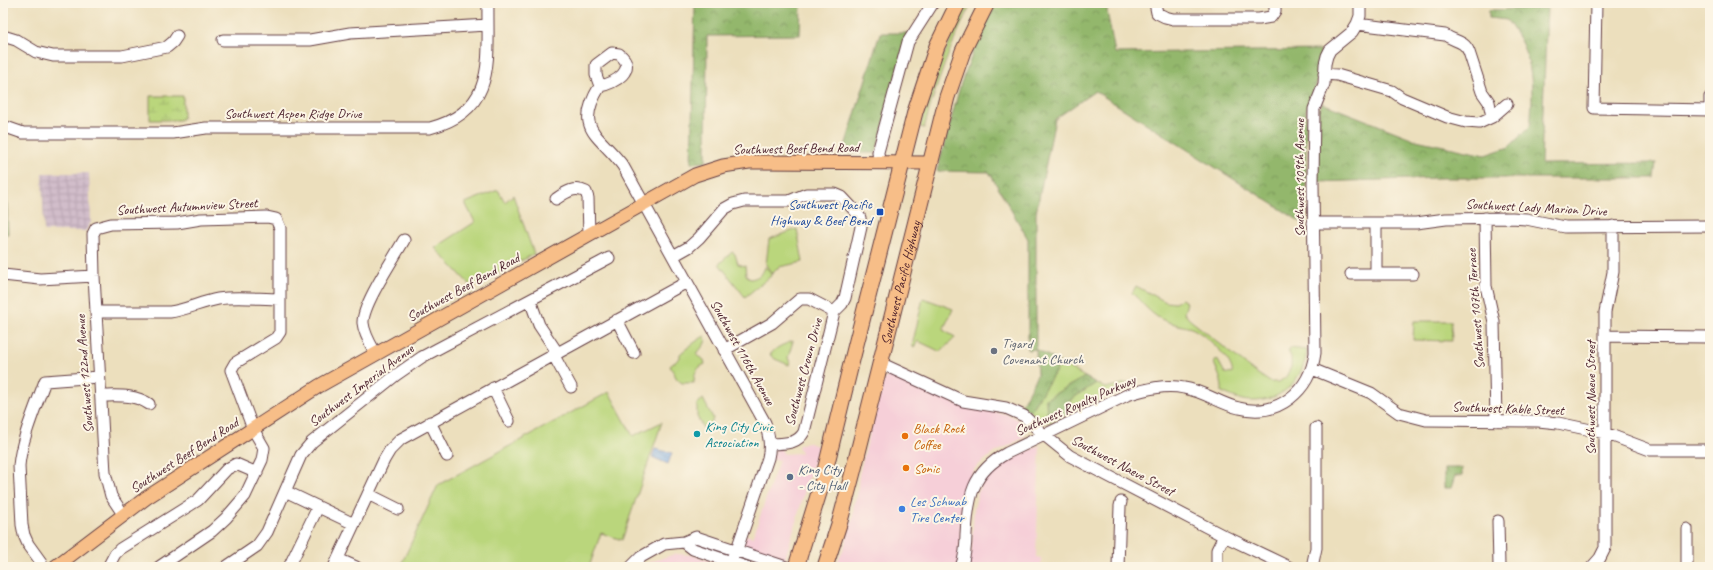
<svg xmlns="http://www.w3.org/2000/svg" width="1713" height="570" viewBox="0 0 1713 570" font-family="Caveat,sans-serif">
	<style>
		.built { fill: #f6cfd8 }
		.industrial { fill: url(#industrial-grid) }
		.grass { fill: #bad67c; stroke: #827a54 }
		.forest { fill: url(#forest-crowns); stroke: #6e6b4c }
		.wetland { fill: url(#wetland-marsh); stroke: #827a54 }
		.water { fill: url(#water-waves); stroke: #616487 }
		.lines { fill: none; stroke-linecap: round; stroke-linejoin: round }
		.minor-casing { stroke: #623c41; stroke-width: 13 }
		.major-casing { stroke: #623c41; stroke-width: 15 }
		.highway-casing { stroke: #623c41; stroke-width: 17 }
		.minor { stroke: #fff; stroke-width: 11 }
		.major { stroke: #f7be88; stroke-width: 13 }
		.highway { stroke: #f7be88; stroke-width: 15 }
		.transit-dot { fill: #1a4fb4; stroke: #fcf5e5; stroke-width: 1.5 }
		.worship-dot { fill: #6b7280; stroke: #fcf5e5; stroke-width: 1.5 }
		.culture-dot { fill: #0f9aa8; stroke: #fcf5e5; stroke-width: 1.5 }
		.food-dot { fill: #e8710a; stroke: #fcf5e5; stroke-width: 1.5 }
		.service-dot { fill: #5c6f8a; stroke: #fcf5e5; stroke-width: 1.5 }
		.shop-dot { fill: #3f7fe0; stroke: #fcf5e5; stroke-width: 1.5 }
		.labels { text-anchor: middle; stroke-width: 4; stroke-linejoin: round; paint-order: stroke }
		.street-label { font-size: 14px; fill: #4a1f2b; stroke: #fcf5e5 }
		.transit-label { font-size: 14px; fill: #164399; stroke: #fcf5e5; text-anchor: end }
		.worship-label { font-size: 14px; fill: #5b616d; stroke: #fcf5e5; text-anchor: start }
		.culture-label { font-size: 14px; fill: #0d838f; stroke: #fcf5e5; text-anchor: start }
		.food-label { font-size: 14px; fill: #c56008; stroke: #fcf5e5; text-anchor: start }
		.service-label { font-size: 14px; fill: #4e5e75; stroke: #fcf5e5; text-anchor: start }
		.shop-label { font-size: 14px; fill: #366cbe; stroke: #fcf5e5; text-anchor: start }
	</style>
	<defs>
		<pattern id="industrial-grid" width="8" height="8" patternUnits="userSpaceOnUse"><rect width="8" height="8" fill="#d1bdca"/><path d="M0 4h8M4 0v8" fill="none" stroke="#b5a2ae"/></pattern>
		<pattern id="forest-crowns" width="20" height="18" patternUnits="userSpaceOnUse"><rect width="20" height="18" fill="#93b76c"/><path d="M2 6a3 3 0 1 1 6 0M12 15a3 3 0 1 1 6 0" fill="none" stroke="#7a9459"/></pattern>
		<pattern id="wetland-marsh" width="20" height="14" patternUnits="userSpaceOnUse"><rect width="20" height="14" fill="#bad67c"/><path d="M1 5h8M5 5V1M11 12h8M15 12V8" fill="none" stroke="#a1b76b"/></pattern>
		<pattern id="water-waves" width="16" height="10" patternUnits="userSpaceOnUse"><rect width="16" height="10" fill="#78a9e3"/><path d="M0 5q4-4 8 0t8 0" fill="none" stroke="#6489b8"/></pattern>
	</defs>
	<rect width="100%" height="100%" fill="#fcf5e5"/>
	<filter id="ink" filterUnits="userSpaceOnUse"><feTurbulence type="fractalNoise" baseFrequency=".025" numOctaves="2"/><feDisplacementMap in="SourceGraphic" scale="8" xChannelSelector="R" yChannelSelector="G"/><feConvolveMatrix kernelMatrix="1 2 1 2 8 2 1 2 1" color-interpolation-filters="sRGB"/></filter>
	<filter id="wash" filterUnits="userSpaceOnUse"><feTurbulence type="fractalNoise" baseFrequency=".012" numOctaves="4" result="noise"/><feDisplacementMap in="SourceGraphic" scale="16" xChannelSelector="R" yChannelSelector="G"/><feGaussianBlur stdDeviation="0.9" result="paint"/><feColorMatrix in="noise" values="0 0 0 0 0 0 0 0 0 0 0 0 0 0 0 0 0 1.4 0 .05"/><feComposite in="paint" operator="in"/></filter>
	<g filter="url(#wash)">
		<rect width="100%" height="100%" fill="#ecdfbd"/>
		<path class="built" d="M 892,374 L 898,375 L 956,404 L 969,408 L 1007,414 L 1024,423 L 1027,429 L 1025,435 L 1021,439 L 991,455 L 975,468 L 967,483 L 962,505 L 959,555 L 971,557 L 974,510 L 978,492 L 983,482 L 990,473 L 998,466 L 1040,445 L 1036,557 L 1041,558 L 1041,567 L 835,567 L 844,548 L 853,517 L 854,502 L 857,497 L 859,475 L 883,382 L 887,375 Z
			M 806,442 L 818,446 L 785,559 L 777,561 L 744,548 L 744,543 L 746,535 L 753,537 L 779,460 L 772,459 L 775,450 L 780,448 L 784,454 L 801,453 L 798,446 Z
			M 675,554 L 692,555 L 728,567 L 643,567 L 650,562 Z"/>
		<path class="industrial" d="M 42,173 L 89,173 L 91,222 L 86,231 L 44,231 Z"/>
		<path class="grass" d="M 967,3 L 972,3 C 951,42 936,85 924,128 L 920,127 L 938,69 Z
			M 498,190 L 505,202 L 513,195 L 534,254 L 472,287 L 435,248 L 475,222 L 465,203 Z
			M 797,229 L 803,262 L 779,267 L 772,274 L 766,265 L 769,239 Z
			M 732,252 L 735,254 L 738,264 L 745,266 L 746,275 L 750,279 C 758,278 763,274 765,267 L 770,271 L 771,276 L 745,297 L 719,264 Z
			M 1136,286 L 1166,302 L 1175,303 L 1182,299 L 1187,303 L 1184,313 L 1189,319 L 1255,372 L 1270,382 L 1279,382 L 1286,377 L 1291,367 L 1291,357 L 1288,351 L 1290,348 L 1307,350 C 1304,379 1282,402 1251,401 C 1241,401 1231,396 1222,392 C 1223,382 1218,373 1214,363 L 1217,359 L 1225,373 L 1232,374 C 1236,362 1203,332 1191,328 C 1180,325 1166,323 1156,316 C 1147,310 1140,300 1132,293 Z
			M 923,298 L 953,309 L 943,330 L 955,337 C 951,344 945,345 941,352 L 918,341 L 914,347 L 912,346 Z
			M 1414,321 L 1451,321 L 1452,341 L 1413,340 Z
			M 705,336 C 708,345 699,348 697,355 L 704,360 L 705,364 C 696,368 694,374 694,383 L 682,383 L 677,379 L 670,366 L 680,358 L 680,354 C 683,351 701,337 705,336 Z
			M 793,341 L 788,358 L 790,362 L 789,365 L 775,359 L 770,355 C 777,346 783,345 793,341 Z
			M 1061,363 L 1085,377 L 1046,399 L 1047,418 L 1055,420 C 1044,426 1038,419 1030,411 Z
			M 1096,383 L 1105,388 L 1127,383 L 1128,386 L 1070,413 L 1070,400 Z
			M 609,392 L 633,436 L 662,422 L 622,540 L 601,533 L 589,567 L 580,567 L 571,561 L 566,567 L 400,567 L 438,485 Z
			M 703,399 L 713,418 L 710,428 L 703,428 L 697,416 L 697,404 Z"/>
		<path class="forest" d="M 695,3 L 801,3 L 800,35 L 707,36 L 706,162 L 691,163 Z
			M 996,3 L 1109,3 L 1107,11 L 1115,53 L 1321,50 L 1316,86 L 1306,110 L 1306,214 L 1301,222 L 1095,91 L 1055,119 L 1036,213 L 1036,349 L 1061,363 L 1030,411 L 1021,406 L 1037,375 L 1036,349 L 1028,350 L 1028,239 L 989,172 L 937,171 L 961,83 L 973,53 L 971,52 Z
			M 1547,8 L 1541,164 L 1656,163 L 1654,178 L 1441,178 L 1318,182 L 1319,112 L 1322,103 L 1416,140 L 1485,155 L 1509,147 L 1530,126 C 1533,97 1534,71 1522,44 C 1518,36 1512,28 1507,20 L 1489,18 L 1489,10 Z
			M 880,33 L 908,33 L 876,153 L 843,153 Z
			M 3,173 L 6,173 L 8,234 L 3,234 Z
			M 1085,377 L 1096,383 L 1070,400 L 1070,413 L 1054,420 L 1047,418 L 1046,399 Z
			M 1444,468 L 1462,468 L 1462,476 L 1455,476 L 1451,488 L 1444,488 Z"/>
		<path class="wetland" d="M 150,96 L 183,96 L 183,118 L 179,120 L 150,120 Z"/>
		<path class="water" d="M 655,449 L 672,453 L 668,464 L 652,457 Z"/>
	</g>
	<g filter="url(#ink)">
		<g class="lines">
			<g class="minor-casing">
				<path id="minor" d="M 1155,3 L 1157,13 L 1165,17 L 1173,19 L 1259,19 L 1271,17 L 1275,11 L 1275,3
					M 1596,3 L 1594,108 L 1710,110
					M 1357,24 L 1445,35 C 1455,42 1464,40 1469,52 L 1482,92 L 1489,102 L 1492,117
					M 3,36 L 16,40 L 36,52 L 53,56 L 122,56 L 167,47 L 173,42 L 177,36
					M 223,40 L 310,40 L 350,33 L 488,25
					M 1324,74 L 1337,75 L 1392,91 L 1402,98 L 1447,117 L 1466,122 L 1479,123 L 1492,117 L 1507,104
					M 600,86 L 596,75 L 596,65 L 612,53 L 619,54 C 639,69 614,84 600,86 C 573,130 599,134 623,166 L 765,423 C 769,436 771,445 768,458 L 738,546 L 728,567
					M 1710,110 L 1710,97
					M 3,126 L 23,133 L 173,133 L 206,128 L 430,128 C 498,110 487,58 488,3
					M 879,163 L 878,152 L 908,42 L 933,3
					M 556,199 C 566,192 574,186 586,192 L 588,198 L 589,235
					M 1485,218 L 1486,286 L 1494,322 L 1496,421
					M 1313,223 L 1416,223 L 1446,219 L 1512,218 L 1526,219 L 1565,227 L 1710,226
					M 1376,223 L 1376,274
					M 673,256 L 689,247 L 699,238 L 724,209 L 733,204 L 744,201 L 789,201 L 806,194 L 835,194 L 842,197 L 858,214 L 860,218 L 861,227 L 845,298 L 842,304 L 834,312 L 804,432 C 797,445 783,443 770,444
					M 1351,274 L 1413,274
					M 3,275 L 40,279 L 94,276
					M 530,300 L 539,325 L 557,352
					M 96,312 L 170,312 C 186,310 201,302 218,299 C 237,296 260,299 280,299
					M 617,320 L 634,353
					M 1605,336 L 1710,337
					M 724,350 L 772,323 L 800,299 L 809,299 L 834,312
					M 376,354 C 371,345 364,334 363,323 C 362,305 394,258 404,240
					M 553,354 L 571,387
					M 880,363 L 963,401 L 1006,408 L 1024,416 L 1044,435 L 1070,456 L 1224,536 L 1289,567
					M 1312,369 L 1371,393 L 1399,413 L 1426,420 L 1538,421 L 1558,423 L 1605,433 L 1650,450 L 1710,450
					M 493,388 L 509,421
					M 101,396 C 118,396 134,394 149,404
					M 430,422 L 447,456
					M 285,491 L 354,524
					M 368,494 L 398,509
					M 123,514 L 111,496 L 105,473 L 94,276 L 93,234 L 96,228 L 111,224 L 177,223 L 201,219 L 267,217 L 276,219 L 280,228 L 280,332 L 276,338 L 235,363 L 231,370 L 253,429 L 264,448 L 262,460 L 245,496 L 226,518 L 212,531 L 159,567
					M 1498,521 L 1499,567
					M 1687,529 L 1687,567
					M 684,542 L 693,549 L 746,567
					M 338,559 L 356,567
					M 41,562 L 28,544 L 24,535 L 22,525 L 19,466 C 21,440 36,406 45,381 L 99,377
					M 108,567 L 115,554 L 120,549 L 198,500 L 227,469 L 236,464 L 257,473
					M 226,567 L 257,546 L 267,532 L 301,455 L 312,442 L 396,375 L 422,357 L 609,258
					M 289,567 L 318,507
					M 334,567 L 384,460 L 390,450 L 401,439 L 687,282
					M 631,567 L 641,557 L 657,548 L 664,544 L 684,542 L 696,537 L 786,567
					M 961,567 C 965,557 966,545 966,534 C 968,497 972,472 1007,453 L 1127,395 C 1146,389 1165,384 1184,388 C 1204,391 1220,404 1239,408 C 1278,418 1310,391 1315,353 L 1313,183 L 1314,109 L 1324,84 L 1325,64 L 1327,56 L 1330,50 L 1352,32 L 1357,24 L 1360,16 L 1360,3
					M 1118,567 L 1120,506 L 1121,502
					M 1217,567 L 1217,550 L 1224,536
					M 1312,567 L 1316,548 L 1316,428
					M 1592,567 L 1600,558 L 1605,548 L 1605,312 L 1613,272 L 1613,226"/>
			</g>
			<g class="major-casing">
				<path id="major" d="M 55,567 L 146,498 L 319,386 L 695,175 L 723,166 L 749,162 L 929,163"/>
			</g>
			<g class="highway-casing">
				<g id="highway">
					<path d="M 796,567 L 822,483 L 852,360 L 915,112 L 937,46 L 958,3"/>
					<path id="s1" d="M 825,567 L 840,521 L 853,472 L 947,97 L 963,51 L 987,3"/>
				</g>
			</g>
			<use href="#minor" class="minor"/>
			<use href="#major" class="major"/>
			<use href="#highway" class="highway"/>
		</g>
	</g>
	<rect class="transit-dot" x="876" y="208" width="8" height="8" rx="2"/>
	<circle class="worship-dot" cx="994" cy="351" r="4"/>
	<circle class="culture-dot" cx="697" cy="434" r="4"/>
	<g class="food-dot">
		<circle cx="905" cy="436" r="4"/>
		<circle cx="906" cy="468" r="4"/>
	</g>
	<circle class="service-dot" cx="790" cy="477" r="4"/>
	<circle class="shop-dot" cx="902" cy="509" r="4"/>
	<g class="labels">
		<g class="street-label">
			<text x="293" y="118">Southwest Aspen Ridge Drive</text>
			<text transform="translate(796 148) rotate(-1)" y="5">Southwest Beef Bend Road</text>
			<text transform="translate(1299 178) rotate(-90)" y="5">Southwest 109th Avenue</text>
			<text transform="translate(187 206) rotate(-3)" y="5">Southwest Autumnview Street</text>
			<text transform="translate(1536 207) rotate(3)" y="5">Southwest Lady Marion Drive</text>
			<text dy="5" stroke="none"><textPath href="#s1" startOffset="294">Southwest Pacific Highway</textPath></text>
			<text transform="translate(463 287) rotate(-29)" y="5">Southwest Beef Bend Road</text>
			<text transform="translate(1475 309) rotate(-94)" y="5">Southwest 107th Terrace</text>
			<text transform="translate(743 352) rotate(61)" y="5">Southwest 116th Avenue</text>
			<text transform="translate(803 372) rotate(-75)" y="5">Southwest Crown Drive</text>
			<text transform="translate(84 374) rotate(-94)" y="5">Southwest 122nd Avenue</text>
			<text transform="translate(361 385) rotate(-37)" y="5">Southwest Imperial Avenue</text>
			<text transform="translate(1590 398) rotate(-90)" y="5">Southwest Naeve Street</text>
			<text transform="translate(1075 405) rotate(-24)" y="5">Southwest Royalty Parkway</text>
			<text transform="translate(1508 408) rotate(2)" y="5">Southwest Kable Street</text>
			<text transform="translate(184 455) rotate(-33)" y="5">Southwest Beef Bend Road</text>
			<text transform="translate(1123 465) rotate(28)" y="5">Southwest Naeve Street</text>
		</g>
		<g class="transit-label">
			<text x="872" y="209">Southwest Pacific<tspan x="872" dy="16">Highway &amp; Beef Bend</tspan></text>
		</g>
		<g class="worship-label">
			<text x="1002" y="348">Tigard<tspan x="1002" dy="16">Covenant Church</tspan></text>
		</g>
		<g class="culture-label">
			<text x="705" y="431">King City Civic<tspan x="705" dy="16">Association</tspan></text>
		</g>
		<g class="food-label">
			<text x="913" y="433">Black Rock<tspan x="913" dy="16">Coffee</tspan></text>
			<text x="914" y="473">Sonic</text>
		</g>
		<g class="service-label">
			<text x="798" y="474">King City<tspan x="798" dy="16">- City Hall</tspan></text>
		</g>
		<g class="shop-label">
			<text x="910" y="506">Les Schwab<tspan x="910" dy="16">Tire Center</tspan></text>
		</g>
	</g>
	<rect width="1713" height="570" fill="none" stroke="#fcf5e5" stroke-width="16"/>
</svg>
